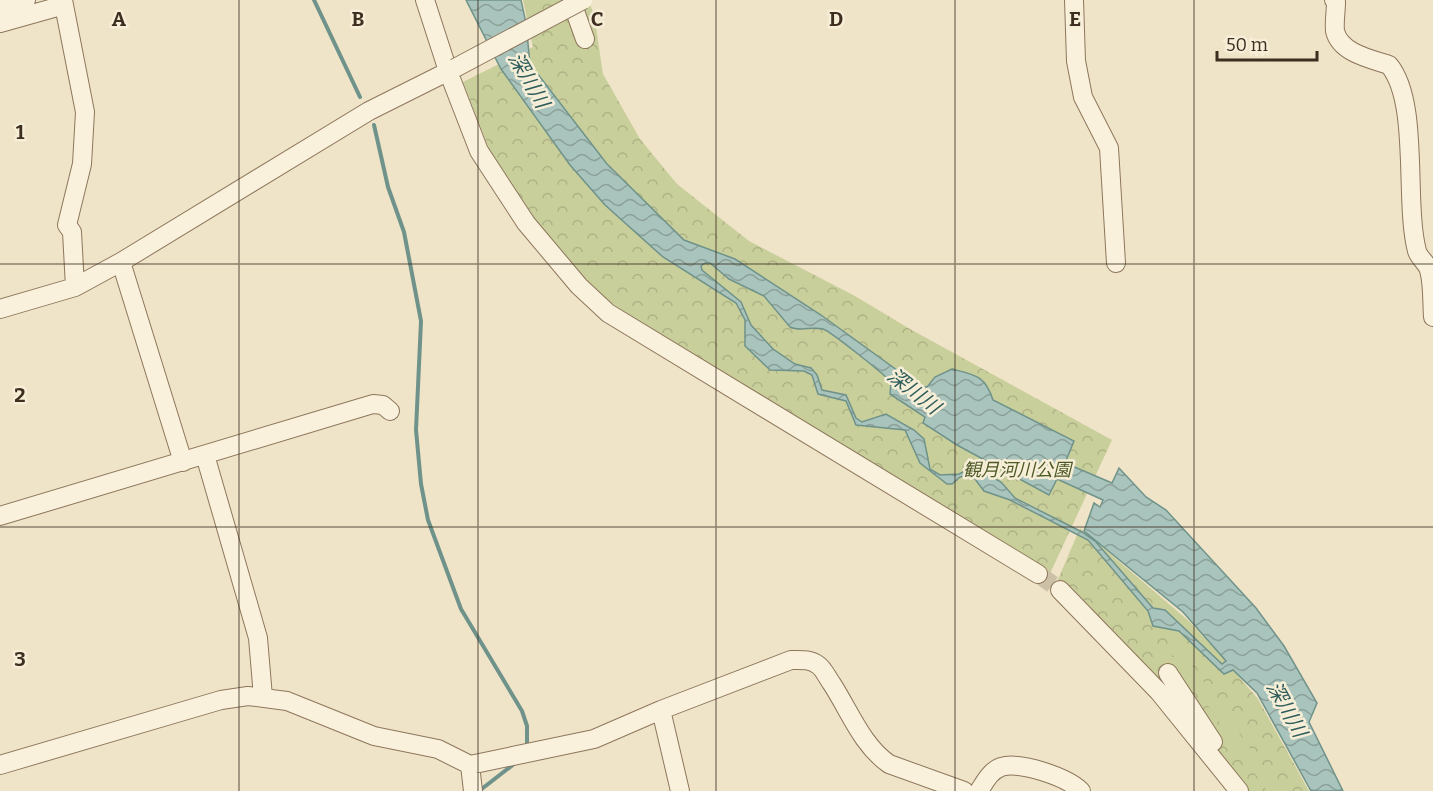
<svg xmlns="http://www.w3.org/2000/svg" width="1433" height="791" viewBox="0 0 1433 791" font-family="Bitter,'Noto Sans JP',serif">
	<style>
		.forest { fill: url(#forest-crowns) }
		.pitch { fill: #c9cf9b }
		.water { fill: url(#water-waves); stroke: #6f938a; stroke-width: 1.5; fill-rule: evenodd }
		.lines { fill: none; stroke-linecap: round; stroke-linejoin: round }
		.stream { stroke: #6f938a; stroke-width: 4 }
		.minor-tunnel { stroke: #ccc0a6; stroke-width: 18; stroke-dasharray: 18 9; stroke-linecap: butt }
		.minor-casing { stroke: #8d765c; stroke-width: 20 }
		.minor { stroke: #faf1dc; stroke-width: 18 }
		.minor-bridge-casing { stroke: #8d765c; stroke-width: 20; stroke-linecap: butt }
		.minor-bridge { stroke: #faf1dc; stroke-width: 18 }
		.grid { fill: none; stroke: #3d2e20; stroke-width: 1.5; stroke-opacity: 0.55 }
		.labels { text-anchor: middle; stroke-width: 5; stroke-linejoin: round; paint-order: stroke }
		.park-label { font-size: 18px; font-style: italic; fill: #4d5a26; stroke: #f7eed8 }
		.water-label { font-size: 20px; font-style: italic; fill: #2f5d5a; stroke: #f7eed8 }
		.grid-label { font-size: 20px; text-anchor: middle; font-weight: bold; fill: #3d2e20; stroke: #f7eed8; stroke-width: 5; stroke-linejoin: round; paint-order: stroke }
	</style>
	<defs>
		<pattern id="forest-crowns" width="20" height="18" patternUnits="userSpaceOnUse" patternTransform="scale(1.5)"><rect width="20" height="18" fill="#c9cf9b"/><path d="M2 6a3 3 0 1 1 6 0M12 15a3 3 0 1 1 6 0" fill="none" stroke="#aeb285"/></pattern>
		<pattern id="water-waves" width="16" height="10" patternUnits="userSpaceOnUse" patternTransform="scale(1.5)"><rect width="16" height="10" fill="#a9c4bc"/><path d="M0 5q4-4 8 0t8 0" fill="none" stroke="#8ba098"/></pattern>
	</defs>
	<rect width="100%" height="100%" fill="#f0e4c8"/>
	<path class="forest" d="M 523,0 L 588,0 L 594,14 L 603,74 L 640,139 L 677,184 L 749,241 L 855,296 L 910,329 L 1112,440 L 1048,578 L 957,519 L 712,373 L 593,290 L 530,217 L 491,154 L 463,82 L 533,47 Z
		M 1080,528 L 1190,622 L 1223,658 L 1258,699 L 1309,791 L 1244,791 L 1056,584 Z"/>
	<path class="pitch" d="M 1174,639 L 1279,791 L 1267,791 L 1166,645 Z"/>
	<path class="water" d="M 466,0 L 521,0 L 526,23 L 530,64 L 607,164 L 684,240 L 735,259 L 821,315 L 919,386 L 927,387 L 935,377 L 952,369 C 975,375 985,375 993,400 L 1074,441 L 1065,463 L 1112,483 L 1119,468 L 1146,497 L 1166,510 L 1256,608 L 1284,646 L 1317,703 L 1309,722 L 1343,791 L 1311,791 L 1257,693 L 1233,670 L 1224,674 L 1179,631 L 1153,626 L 1148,611 L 1088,540 L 1010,500 L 984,491 L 972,475 L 960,477 L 952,484 L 947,484 L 920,463 L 905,430 L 856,425 L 846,401 L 818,394 L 812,375 L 804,371 L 770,370 L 745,346 L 745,320 L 736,303 L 663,257 L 605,205 L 570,165 L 501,69 ZM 705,263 L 710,263 L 729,279 L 764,296 L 790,327 C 800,332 812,326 823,329 C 830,331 884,374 891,382 L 890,394 L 925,417 L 923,423 L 957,445 L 1049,495 L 1057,479 L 1103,500 L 1100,507 L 1094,503 L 1084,531 L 1183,612 L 1226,661 L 1222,664 L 1165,610 L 1153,608 L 1096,542 L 1082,532 L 1015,498 L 1001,482 L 977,469 L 969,469 L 959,474 L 940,475 L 930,469 L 924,439 L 914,430 L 886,414 L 862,422 L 856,418 L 846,395 L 822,390 L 817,375 L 811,368 L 795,364 L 773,349 L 751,325 L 741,302 L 702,270 L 701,266 Z"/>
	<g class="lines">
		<path class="stream" d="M 314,0 L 360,97
			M 374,125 L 388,187 L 404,232 L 421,321 L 416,430 L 421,484 L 428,520 L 461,609 L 522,711 L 527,726 L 527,747
			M 479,791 L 514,764"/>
		<path class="minor-tunnel" d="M 1038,574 L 1060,590"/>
		<g class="minor-casing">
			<path id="minor" d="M 63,0 L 85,112 L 82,164 L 67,225 L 72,232 L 75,287
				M 425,0 L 448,71 L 479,151 L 526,223 L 579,286 L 608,313 L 1038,574
				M 571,0 L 585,39
				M 1074,0 L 1076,61 L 1083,97 L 1109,148 L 1116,263
				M 1334,0 L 1336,2 C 1336,11 1334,22 1335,31 C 1340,53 1371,59 1389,65 C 1420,102 1404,202 1417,251 C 1419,258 1427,263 1429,270 C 1433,284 1432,302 1433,317
				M 0,7 L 26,0
				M 0,23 L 64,5
				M 121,262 L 183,462
				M 0,309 L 75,287 L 121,262 L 369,111 L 455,68
				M 205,455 L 258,638 L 263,697
				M 0,516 L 373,404 L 383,405 L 390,411
				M 1060,590 L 1159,692 L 1239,791
				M 1168,673 L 1213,742
				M 661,710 L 680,791
				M 0,765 L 221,700 L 248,696 L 287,701 L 374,736 L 438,749 L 470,765 L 594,739 L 661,710 L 791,660 C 801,660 810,659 818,665 C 824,669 828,679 832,684 C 850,712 862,745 889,764 L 964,791
				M 470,765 L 473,791
				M 979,791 C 985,782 990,771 1001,767 C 1020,761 1067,777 1081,791"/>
		</g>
		<use href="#minor" class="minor"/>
		<g class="minor-bridge-casing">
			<path id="minor-bridge" d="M 455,68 L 583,0"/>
		</g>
		<use href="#minor-bridge" class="minor-bridge"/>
	</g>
	<path class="grid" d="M 239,0 L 239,791M 478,0 L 478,791M 716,0 L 716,791M 955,0 L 955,791M 1194,0 L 1194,791M 0,264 L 1433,264M 0,527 L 1433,527"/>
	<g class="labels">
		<g class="park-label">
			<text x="1017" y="476">観月河川公園</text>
		</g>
		<g class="water-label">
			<text transform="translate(529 80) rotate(60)" y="7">深川川</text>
			<text transform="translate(914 391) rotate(38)" y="7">深川川</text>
			<text transform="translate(1287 709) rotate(61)" y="7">深川川</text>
		</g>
	</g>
	<g class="grid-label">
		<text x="119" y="26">A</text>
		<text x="358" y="26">B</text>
		<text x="597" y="26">C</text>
		<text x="836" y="26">D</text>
		<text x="1075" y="26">E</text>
		<text x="20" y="139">1</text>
		<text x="20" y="402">2</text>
		<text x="20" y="666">3</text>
	</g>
	<path d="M1217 51v9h100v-9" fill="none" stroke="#3d2e20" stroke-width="3"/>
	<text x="1226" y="51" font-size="18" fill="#3d2e20" stroke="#f7eed8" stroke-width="4.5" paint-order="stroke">50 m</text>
</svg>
